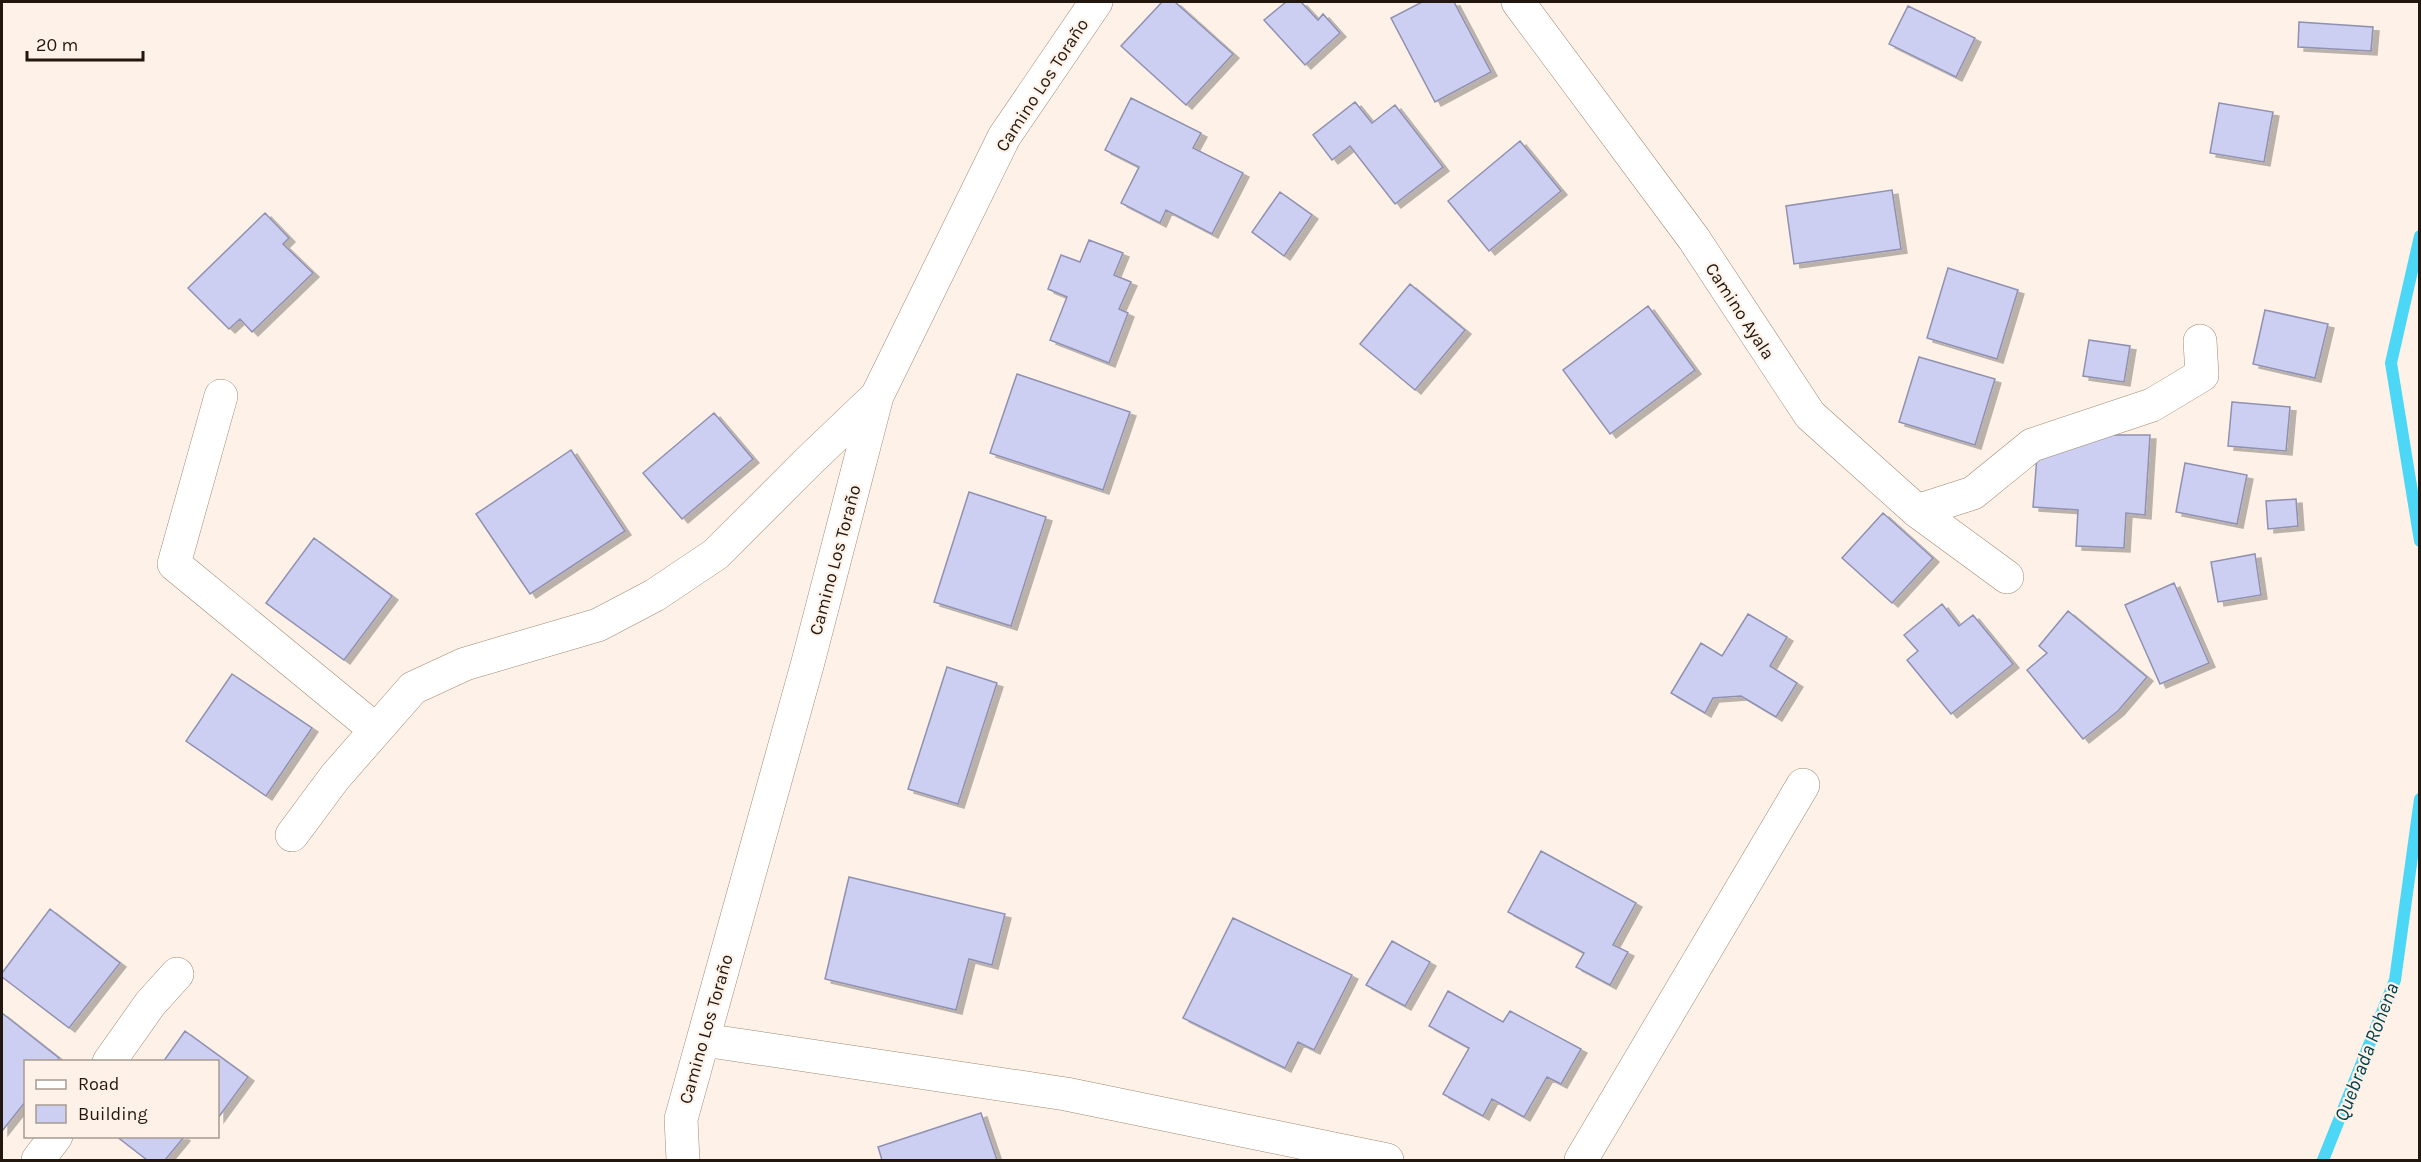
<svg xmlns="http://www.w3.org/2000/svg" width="2421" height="1162" viewBox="0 0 2421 1162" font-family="Karla,sans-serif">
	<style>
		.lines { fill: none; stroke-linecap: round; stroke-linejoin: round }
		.stream { stroke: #4cd7f6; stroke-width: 12 }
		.building { fill: #cccef2; stroke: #9091b0; stroke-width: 1.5; filter: url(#shadow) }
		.minor-casing { stroke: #a18871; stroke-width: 34 }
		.minor { stroke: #fff; stroke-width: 33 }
		.labels { text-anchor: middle; stroke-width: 4.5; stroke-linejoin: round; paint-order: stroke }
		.street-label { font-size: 18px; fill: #21170e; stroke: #fef2e8 }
		.water-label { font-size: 20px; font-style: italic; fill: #00424e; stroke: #fef2e8 }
	</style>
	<defs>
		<filter id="shadow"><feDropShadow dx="6" dy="4" stdDeviation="0" flood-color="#0004"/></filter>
	</defs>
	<rect width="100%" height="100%" fill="#fef2e8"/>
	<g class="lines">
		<path class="stream" d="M 2420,236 L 2391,363 L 2420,541
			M 2323,1160 L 2395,980 L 2420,799"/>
	</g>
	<path class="building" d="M 1162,2 L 1175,2 L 1233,54 L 1186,105 L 1121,46 Z
		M 1286,2 L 1301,2 L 1318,20 L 1323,14 L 1340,33 L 1305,65 L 1264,20 Z
		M 1422,2 L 1454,2 L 1491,72 L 1435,102 L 1391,18 Z
		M 1908,6 L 1975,38 L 1956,77 L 1889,44 Z
		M 2299,22 L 2373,27 L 2371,51 L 2298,47 Z
		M 1131,98 L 1201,133 L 1193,148 L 1243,173 L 1212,234 L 1166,210 L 1160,223 L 1121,203 L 1139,167 L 1105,150 Z
		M 1355,102 L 1372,123 L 1395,105 L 1443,167 L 1395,204 L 1350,146 L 1332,160 L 1313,135 Z
		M 2219,103 L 2273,112 L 2264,162 L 2210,153 Z
		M 1520,141 L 1561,191 L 1489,251 L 1448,201 Z
		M 1892,190 L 1901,249 L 1794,264 L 1786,206 Z
		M 1280,192 L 1312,215 L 1284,256 L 1252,232 Z
		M 265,213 L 289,238 L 283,244 L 313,273 L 252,332 L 240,319 L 229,329 L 188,288 Z
		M 1089,240 L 1123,253 L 1114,275 L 1131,282 L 1119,309 L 1128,313 L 1109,363 L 1050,340 L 1067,297 L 1048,289 L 1061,255 L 1080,262 Z
		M 1948,268 L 2018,290 L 1997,359 L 1927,338 Z
		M 1410,284 L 1465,330 L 1415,390 L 1360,344 Z
		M 1648,306 L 1695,370 L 1610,434 L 1563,370 Z
		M 2265,310 L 2328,324 L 2315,378 L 2253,364 Z
		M 2089,340 L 2130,346 L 2124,382 L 2083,376 Z
		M 1919,357 L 1995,379 L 1975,445 L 1899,422 Z
		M 1017,374 L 1130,412 L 1103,490 L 990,453 Z
		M 2232,402 L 2290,407 L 2286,451 L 2228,446 Z
		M 714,413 L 753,459 L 682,519 L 643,473 Z
		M 2079,435 L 2150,435 L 2145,515 L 2126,513 L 2124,548 L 2076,546 L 2078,510 L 2033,507 L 2037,456 Z
		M 571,450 L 625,531 L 530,594 L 476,514 Z
		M 2185,463 L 2247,475 L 2237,524 L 2176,512 Z
		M 969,492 L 1046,517 L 1011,626 L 934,602 Z
		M 2296,499 L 2298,526 L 2268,529 L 2266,501 Z
		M 1883,513 L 1933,558 L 1892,603 L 1842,558 Z
		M 314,538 L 392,596 L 344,660 L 266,603 Z
		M 2255,554 L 2261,595 L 2218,602 L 2211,562 Z
		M 2174,583 L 2209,663 L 2160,684 L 2125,605 Z
		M 1942,604 L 1959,626 L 1973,615 L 2013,664 L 1951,714 L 1907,660 L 1918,651 L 1904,635 Z
		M 2068,611 L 2147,677 L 2118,711 L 2083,739 L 2027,670 L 2047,653 L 2039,646 Z
		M 1748,614 L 1787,637 L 1770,666 L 1797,683 L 1776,717 L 1741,696 L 1713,698 L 1705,713 L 1671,693 L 1701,643 L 1722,656 Z
		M 947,667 L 997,683 L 958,804 L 908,789 Z
		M 232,674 L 312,728 L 266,796 L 186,741 Z
		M 1541,851 L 1636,903 L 1613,945 L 1628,952 L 1610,985 L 1576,967 L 1584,953 L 1508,912 Z
		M 849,877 L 1005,914 L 992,965 L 969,959 L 956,1010 L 825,979 Z
		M 50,909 L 120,963 L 69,1028 L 2,977 L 2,973 Z
		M 1233,918 L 1352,975 L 1314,1050 L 1298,1042 L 1285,1068 L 1183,1018 Z
		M 1392,941 L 1430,962 L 1405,1006 L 1366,985 Z
		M 1448,991 L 1503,1022 L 1510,1011 L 1581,1049 L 1561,1084 L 1547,1077 L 1524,1117 L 1492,1099 L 1483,1116 L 1443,1094 L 1469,1048 L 1429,1026 Z
		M 2,1013 L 59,1058 L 56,1062 L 26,1062 L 26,1101 L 2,1131 Z
		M 185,1031 L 248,1077 L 218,1118 L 218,1062 L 163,1062 Z
		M 981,1113 L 997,1160 L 882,1160 L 878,1147 Z
		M 116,1136 L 183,1136 L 184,1137 L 165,1160 L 147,1160 Z"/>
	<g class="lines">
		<g class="minor-casing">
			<path id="minor" d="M 1518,2 L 1694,239 L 1810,415 L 1917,511 L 2007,577
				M 221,396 L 174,564 L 376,730
				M 1917,511 L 1973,493 L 2032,445 L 2152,405 L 2202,375 L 2200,341
				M 292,835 L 335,777 L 413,688 L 465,664 L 598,625 L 655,595 L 716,554 L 809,461 L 877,396
				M 704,1040 L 1066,1094 L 1387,1160
				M 109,1062 L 150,1004 L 177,974
				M 38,1160 L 56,1136
				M 683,1160 L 681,1119 L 808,662 L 877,396 L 1004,137 L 1096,2
				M 1581,1160 L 1803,785"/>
		</g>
		<use href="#minor" class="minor"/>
	</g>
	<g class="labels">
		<g class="street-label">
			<text transform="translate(1042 85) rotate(-57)" y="6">Camino Los Toraño</text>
			<text transform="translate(1740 311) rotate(57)" y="6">Camino Ayala</text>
			<text transform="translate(835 560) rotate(-75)" y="6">Camino Los Toraño</text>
			<text transform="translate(706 1029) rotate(-74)" y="6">Camino Los Toraño</text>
		</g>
		<g class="water-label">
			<text transform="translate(2366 1052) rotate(-69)" y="7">Quebrada Rohena</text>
		</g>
	</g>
	<rect width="2421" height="1162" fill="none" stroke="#21170e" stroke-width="6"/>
	<rect x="24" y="1060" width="195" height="78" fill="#fef2e8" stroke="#a69a91" stroke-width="1.5"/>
	<rect x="36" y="1080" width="30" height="9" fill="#ffffff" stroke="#a69a91" stroke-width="1.5"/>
	<text x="78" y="1090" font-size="18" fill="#21170e">Road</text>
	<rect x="36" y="1105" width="30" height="18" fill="#cccef2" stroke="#a69a91" stroke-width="1.5"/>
	<text x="78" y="1120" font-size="18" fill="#21170e">Building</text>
	<path d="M27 51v9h116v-9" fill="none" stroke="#21170e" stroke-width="3"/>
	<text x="36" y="51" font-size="18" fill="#21170e" stroke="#fef2e8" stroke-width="4.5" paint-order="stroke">20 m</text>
</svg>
